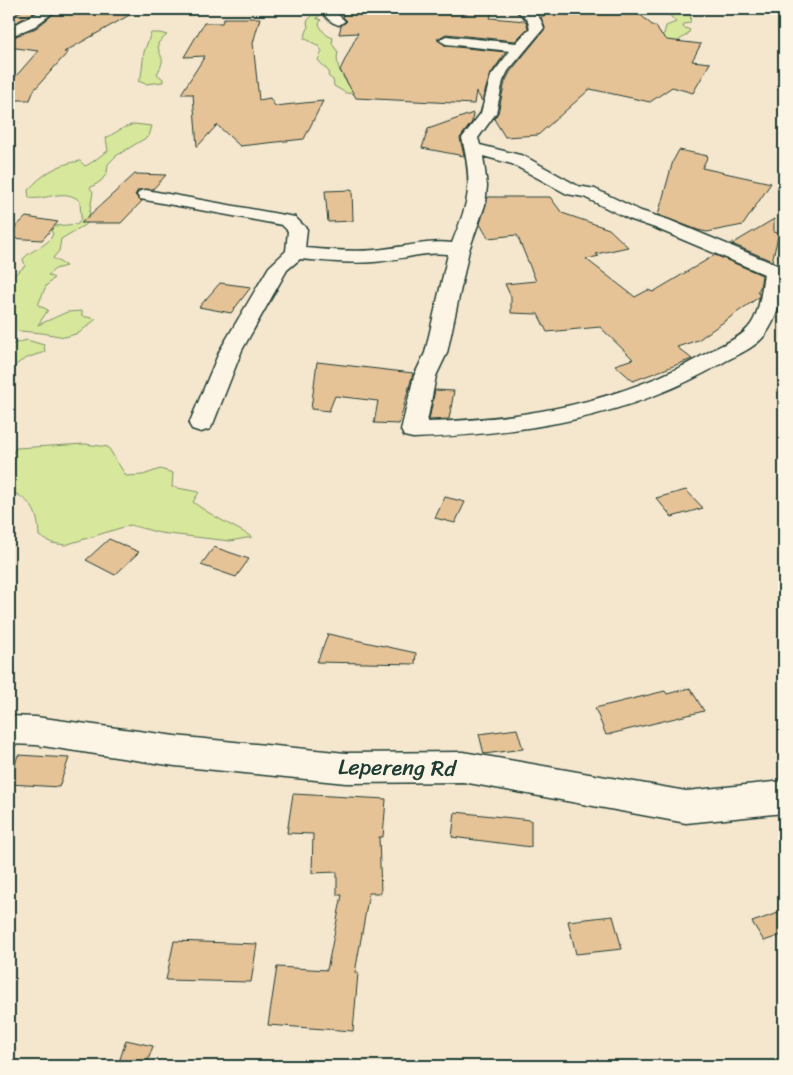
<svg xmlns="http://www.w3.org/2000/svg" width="793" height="1075" viewBox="0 0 793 1075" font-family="Sriracha,sans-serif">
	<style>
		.green { fill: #d7e79b; stroke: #7b9268 }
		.building { fill: #e6c397; stroke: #1f3d34 }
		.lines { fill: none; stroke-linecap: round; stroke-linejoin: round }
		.minor-casing { stroke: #1f3d34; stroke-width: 3 }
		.minor { fill: #fcf5e5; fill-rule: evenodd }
		.labels { text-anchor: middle; stroke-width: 4; stroke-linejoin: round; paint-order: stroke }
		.near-street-label { font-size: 22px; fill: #1f3d34; stroke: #fcf5e5 }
	</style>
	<rect width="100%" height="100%" fill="#f5e6ce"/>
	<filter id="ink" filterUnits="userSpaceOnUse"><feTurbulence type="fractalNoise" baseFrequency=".02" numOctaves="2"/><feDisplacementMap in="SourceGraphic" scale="10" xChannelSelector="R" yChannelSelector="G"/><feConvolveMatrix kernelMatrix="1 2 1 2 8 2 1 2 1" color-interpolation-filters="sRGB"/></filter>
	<g filter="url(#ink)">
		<path class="green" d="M 664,9 L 687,9 L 691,13 L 690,23 L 684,24 L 683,27 L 690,30 L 688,34 L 674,44 L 659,36 L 664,34 L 666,26 L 676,22 Z
			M 317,11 L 323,13 L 316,18 L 321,20 L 319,24 C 323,32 325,35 333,38 L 332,44 L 338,52 C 334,68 346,83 357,94 L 346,93 L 334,86 L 333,80 L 328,76 L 329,72 L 318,60 L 322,51 L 317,45 L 304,38 L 308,28 L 307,21 Z
			M 151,33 L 160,33 L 167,35 L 158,43 C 158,59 168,55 157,74 L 163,79 L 163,82 L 146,84 L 138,81 L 141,77 L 144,52 Z
			M 134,124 L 152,126 L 149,136 L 116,156 L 108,164 L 107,173 L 101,181 L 90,188 L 93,192 L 88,223 L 61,239 L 59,251 L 53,258 L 66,266 L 55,269 L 48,275 L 54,278 L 46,286 L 38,305 L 48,310 L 38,325 L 67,312 L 82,311 L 82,316 L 96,319 L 79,333 L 65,337 L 42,333 L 9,330 L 9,279 L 25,266 L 23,259 C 31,249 48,247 53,234 L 51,230 L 35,228 L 38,223 L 55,226 L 78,224 L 81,218 L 80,201 C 64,187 46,201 29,198 L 28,190 C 43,174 57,164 80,161 L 85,166 C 93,163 100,155 108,151 L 106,138 L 123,128 Z
			M 27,340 L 44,345 L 45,352 C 31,356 18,360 9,372 L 9,345 Z
			M 85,444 L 108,447 L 126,476 L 143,475 L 160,469 L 173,473 L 172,487 L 199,492 L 193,502 C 211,516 232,525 252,537 L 230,541 L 160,533 L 130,525 L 65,545 L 52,543 L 39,536 C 38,511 32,501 9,490 L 9,458 L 16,448 Z"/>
		<path class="building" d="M 25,9 L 41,9 L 9,26 L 9,18 Z
			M 60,9 L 140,9 L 64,52 L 68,52 L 34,90 L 30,100 L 9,100 L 9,84 L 38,51 L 9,47 L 9,39 L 36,28 Z
			M 345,9 L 391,9 L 434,12 L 438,9 L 492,12 L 490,18 L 526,21 L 528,28 L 515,41 L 446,34 L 437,39 L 446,46 L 506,52 L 490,75 L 482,101 L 476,91 L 474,104 L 356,98 L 340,70 L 358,33 L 339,34 L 341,26 L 347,21 L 343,17 Z
			M 557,9 L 634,9 L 653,26 L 656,26 L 659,32 L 667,40 L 701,44 L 692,61 L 710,63 L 693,93 L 672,87 L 650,102 L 590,89 L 538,135 L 505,137 L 494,119 L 498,113 L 505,82 L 510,72 L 545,29 L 541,17 Z
			M 224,18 L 260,18 L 253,43 L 259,100 L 270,98 L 275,106 L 323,101 L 304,139 L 240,146 L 217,125 L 197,147 L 193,94 L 181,94 L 205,56 L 184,57 L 204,23 L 222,23 Z
			M 473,113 L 472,122 L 460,138 L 464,156 L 422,148 L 428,129 Z
			M 679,150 L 708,156 L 702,168 L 771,183 L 743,225 L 707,232 L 698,230 L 658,215 L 673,161 Z
			M 135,174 L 166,175 L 153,189 L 138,190 L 135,195 L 142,201 L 121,223 L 81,223 Z
			M 352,190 L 353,221 L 328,222 L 325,191 Z
			M 488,197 L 550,197 L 562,213 L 609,229 L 628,247 L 596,254 L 599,256 L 586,259 L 635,297 L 648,290 L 653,292 L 715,255 L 762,275 L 760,288 L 757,292 L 759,293 L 759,297 L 698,340 L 677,347 L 692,359 L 633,381 L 615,365 L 633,359 L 600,327 L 547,332 L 538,314 L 511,313 L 511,297 L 505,284 L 536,281 L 517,235 L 488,238 L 480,224 Z
			M 26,217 L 58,222 L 42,240 L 9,238 L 9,233 Z
			M 774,219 L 774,232 L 779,233 L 772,261 L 732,244 Z
			M 220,283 L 251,287 L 231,313 L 199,307 Z
			M 317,362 L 413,373 L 399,424 L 374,423 L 378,401 L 335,396 L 329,411 L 311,409 Z
			M 435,390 L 454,391 L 449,419 L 429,420 Z
			M 686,490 L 703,508 L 672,517 L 656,498 Z
			M 445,497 L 465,502 L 455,523 L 435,518 Z
			M 109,539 L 139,552 L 115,575 L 86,560 Z
			M 214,547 L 249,559 L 236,577 L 201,565 Z
			M 328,634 L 416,653 L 415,664 L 317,662 Z
			M 690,688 L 704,711 L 606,735 L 595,708 L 665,691 L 667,694 Z
			M 517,729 L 523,749 L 484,754 L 479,734 Z
			M 18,755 L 69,758 L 59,787 L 9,784 Z
			M 293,794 L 386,799 L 383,837 L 379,837 L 381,893 L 369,893 L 355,973 L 358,973 L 353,1031 L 268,1025 L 277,967 L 327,970 L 342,895 L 337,895 L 337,872 L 312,873 L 313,834 L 287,833 Z
			M 455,812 L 531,820 L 531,847 L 452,837 Z
			M 784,911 L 784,934 L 764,941 L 752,922 Z
			M 613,916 L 622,949 L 576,954 L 568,921 Z
			M 174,941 L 257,944 L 251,982 L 166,980 Z
			M 126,1040 L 153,1046 L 146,1066 L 118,1066 Z"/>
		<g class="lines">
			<g class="minor-casing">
				<path id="minor" d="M 44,9 L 58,9 L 35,26 L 9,37 L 9,28 Z
					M 323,9 L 335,9 L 335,12 L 345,21 L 339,25 C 332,23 323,17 323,9 Z
					M 514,9 C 529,8 539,11 544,28 L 508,71 L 503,81 L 496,113 L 478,138 L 480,145 L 524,156 L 578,186 L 595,189 L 641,211 L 669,220 L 784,268 C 784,288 779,317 765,335 C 756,347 737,355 724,362 C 629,418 522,434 413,438 L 404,436 L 401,430 L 414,376 L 425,353 L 448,254 C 424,251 399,260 374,262 C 349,264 324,261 300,259 L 287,270 L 242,350 L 213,424 L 210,429 L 201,432 L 192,429 L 189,424 L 220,350 L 269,267 L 286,251 L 288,231 L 282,225 L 140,199 L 137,195 L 140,191 L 146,190 L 295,217 L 307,229 L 305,248 C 328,250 352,252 375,250 C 401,248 426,240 452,243 C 470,198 473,186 462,138 L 481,113 L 491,76 L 510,51 L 446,44 L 439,40 L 446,36 L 516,43 L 530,28 L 527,19 ZM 483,156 L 512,164 L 567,194 L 584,197 L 629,219 L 655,228 L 764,274 C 761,291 760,315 748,328 C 739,339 721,345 709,352 C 622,402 526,419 427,422 L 436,376 L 447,353 L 469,250 L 485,205 L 487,186 Z
					M 9,716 L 36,717 L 175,736 L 346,753 L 463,752 L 686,791 L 784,781 L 784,813 L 686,823 L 463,782 L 346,783 L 175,766 L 36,745 L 9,744 Z"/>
			</g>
			<use href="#minor" class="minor"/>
		</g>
	</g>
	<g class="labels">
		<g class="near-street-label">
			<text transform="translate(397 767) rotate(1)" y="8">Lepereng Rd</text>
		</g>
	</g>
	<rect width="793" height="1075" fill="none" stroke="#fcf5e5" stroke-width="30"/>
	<rect x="15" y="15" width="763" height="1045" fill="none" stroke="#1f3d34" stroke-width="2" filter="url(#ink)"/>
</svg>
